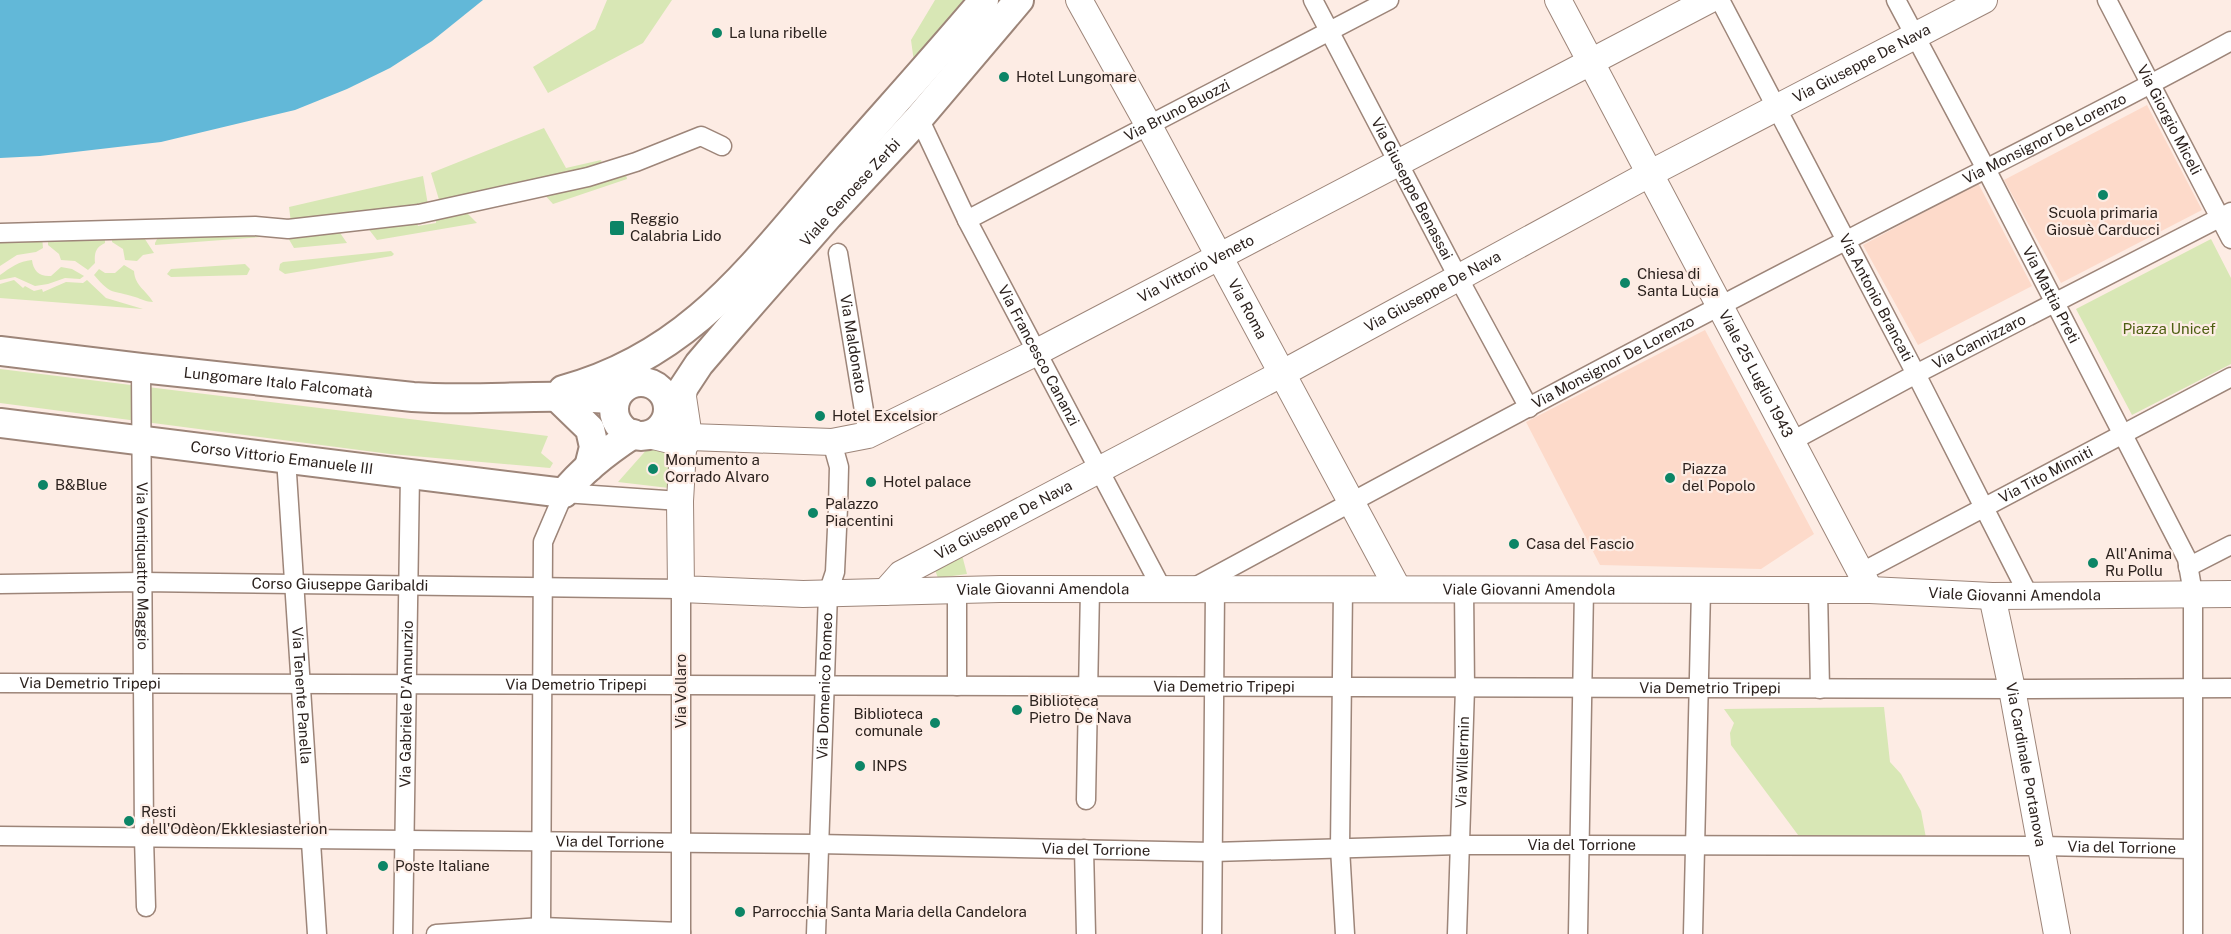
<svg xmlns="http://www.w3.org/2000/svg" width="2231" height="934" viewBox="0 0 2231 934" font-family="'Public Sans',sans-serif">
	<style>
		.built { fill: #fddaca }
		.green { fill: #d8e7b5 }
		.water { fill: #62b8d8 }
		.lines { fill: none; stroke-linecap: round; stroke-linejoin: round }
		.street-casing { stroke: #9d8579; stroke-width: 21 }
		.secondary-casing { stroke: #9d8579; stroke-width: 28 }
		.primary-casing { stroke: #9d8579; stroke-width: 32 }
		.street { stroke: #fff; stroke-width: 18 }
		.secondary { stroke: #fff; stroke-width: 26 }
		.primary { stroke: #fff; stroke-width: 28 }
		.poi-dot { fill: #0c8566; stroke: #fdece4; stroke-width: 2 }
		.labels { text-anchor: middle; stroke-width: 4.5; stroke-linejoin: round; paint-order: stroke }
		.poi-label { font-size: 15px; fill: #2c221e; stroke: #fdece4; text-anchor: start }
		.street-label { font-size: 15px; fill: #2c221e; stroke: #fdece4 }
		.park-label { font-size: 15px; fill: #4d5e11; stroke: #fdece4 }
	</style>
	<rect width="100%" height="100%" fill="#fdece4"/>
	<path class="built" d="M 2147,105 L 2202,210 L 2061,283 L 2004,180 Z
		M 1978,183 L 2032,286 L 1918,345 L 1863,245 Z
		M 1705,330 L 1814,534 L 1761,569 L 1600,565 L 1526,422 Z"/>
	<path class="green" d="M 607,0 L 672,0 L 643,43 L 548,93 L 533,67 L 595,29 Z
		M 935,0 L 967,0 L 914,62 L 911,40 Z
		M 544,128 L 566,168 L 601,160 L 603,166 L 440,203 L 431,173 Z
		M 626,174 L 627,179 L 553,204 L 543,193 Z
		M 423,176 L 428,205 L 291,223 L 289,207 Z
		M 465,211 L 477,223 L 377,240 L 367,227 L 416,221 L 418,226 L 436,223 L 436,218 Z
		M 338,230 L 347,243 L 294,248 L 287,236 Z
		M 141,233 L 154,253 L 143,255 L 137,261 L 125,260 L 123,249 L 112,242 L 112,234 Z
		M 253,233 L 261,237 L 155,245 L 155,243 L 158,237 Z
		M 105,234 L 105,243 C 96,247 94,253 95,263 L 88,270 L 75,261 L 61,260 L 59,254 L 48,245 L 48,236 Z
		M 42,236 L 43,248 L 36,252 L 17,255 L 0,266 L 0,241 Z
		M 2211,239 L 2231,278 L 2231,364 L 2132,415 L 2076,309 Z
		M 391,251 L 394,254 L 392,256 L 285,274 L 279,270 L 280,264 L 283,262 Z
		M 32,260 C 33,271 40,277 51,276 L 61,267 L 72,269 L 84,276 L 80,279 L 65,278 L 48,284 L 35,286 L 15,277 L 0,280 L 0,275 C 10,268 19,261 32,260 Z
		M 245,264 L 250,269 L 247,275 L 171,277 L 167,274 L 171,269 Z
		M 124,265 L 134,271 C 135,286 146,290 153,302 C 146,302 142,299 135,297 C 111,289 113,297 94,275 L 99,269 L 105,273 L 115,273 Z
		M 14,280 L 23,288 L 25,286 L 34,291 L 42,289 L 43,292 L 66,282 L 83,283 L 87,280 L 106,298 L 143,309 L 0,298 L 0,284 Z
		M 0,369 L 548,436 L 541,453 L 553,463 L 550,468 L 390,454 L 0,403 Z
		M 649,447 L 674,451 L 669,488 L 618,482 Z
		M 962,555 L 967,574 L 938,578 L 935,570 Z
		M 1884,707 L 1890,762 L 1901,774 L 1921,811 L 1926,838 L 1801,839 L 1731,745 L 1730,733 L 1734,723 L 1724,709 Z"/>
	<path class="water" d="M 0,0 L 483,0 L 432,41 L 390,68 L 347,89 L 295,110 L 161,142 L 40,156 L 0,158 Z"/>
	<g class="lines">
		<g class="street-casing">
			<g id="street">
				<path id="s1" d="M 1313,0 L 1459,279 L 1529,408"/>
				<path id="s2" d="M 1720,0 L 1916,374 L 2029,596"/>
				<path id="s3" d="M 1896,0 L 1986,169 L 2187,559 L 2193,593 L 2193,934"/>
				<path id="s4" d="M 2107,0 L 2231,239"/>
				<path id="s5" d="M 919,118 L 967,220 L 1162,589"/>
				<path id="s6" d="M 967,220 L 1389,0"/>
				<path d="M 0,233 L 255,226 L 288,229 L 419,214 L 588,177 L 636,162 L 701,136 L 722,146"/>
				<path id="s7" d="M 838,253 L 868,435"/>
				<path id="s8" d="M 141,368 L 144,838 L 146,907"/>
				<path id="s9" d="M 1792,441 L 1916,374 L 2231,212"/>
				<path id="s10" d="M 286,458 L 317,934"/>
				<path d="M 2188,567 L 2231,545"/>
				<path id="s11" d="M 1862,572 L 2231,377"/>
				<path id="s12" d="M 0,584 L 142,582 L 681,589 L 681,934"/>
				<path id="s13" d="M 1193,588 C 1410,470 1629,352 1849,239 C 1976,173 2105,110 2231,41"/>
				<path d="M 1343,589 L 1340,848 L 1345,934"/>
				<path d="M 1818,590 L 1820,689"/>
				<path id="s14" d="M 0,683 L 2012,689 L 2231,688"/>
				<path d="M 957,686 L 957,591"/>
				<path d="M 1086,800 L 1090,589"/>
				<path id="s15" d="M 0,836 L 817,844 L 1213,852 L 1459,845 L 1579,845 L 2041,846 L 2192,849"/>
				<path d="M 1084,849 L 1086,934"/>
				<path d="M 541,927 L 543,542 L 564,493 L 680,501"/>
				<path id="s16" d="M 403,934 L 410,474"/>
				<path d="M 436,934 L 541,927 L 681,932"/>
				<path id="s17" d="M 816,934 L 828,593 L 835,572 L 838,507 L 839,467 L 832,442"/>
				<path d="M 1212,934 L 1215,589"/>
				<path id="s18" d="M 1457,934 L 1465,688 L 1464,589"/>
				<path d="M 1578,934 L 1584,589"/>
				<path d="M 1693,934 L 1701,590"/>
			</g>
		</g>
		<g class="secondary-casing">
			<g id="secondary">
				<path id="s19" d="M 1079,0 L 1149,126 L 1398,589"/>
				<path id="s20" d="M 1558,0 L 1870,590"/>
				<path id="s21" d="M 684,386 L 683,397 L 689,437 L 683,449 L 680,501 L 681,589 L 803,594 L 1000,589 L 1870,590 L 1992,596 L 2231,594"/>
				<path id="s22" d="M 677,423 L 689,437 L 832,442 L 868,435 L 1037,352 L 1709,0"/>
				<path d="M 649,435 L 674,441 L 683,449"/>
				<path id="s23" d="M 885,592 L 901,574 L 1283,373 L 1649,174 L 1984,0"/>
				<path id="s24" d="M 1992,596 L 2012,689 L 2057,934"/>
			</g>
		</g>
		<g class="primary-casing">
			<g id="primary">
				<path id="s25" d="M 0,351 L 141,368 L 413,397 C 480,402 548,392 615,400"/>
				<circle cx="641" cy="409" r="27"/>
				<path d="M 563,390 C 692,355 754,263 837,168 C 886,112 936,57 984,0"/>
				<path d="M 558,398 L 590,429 L 594,447 L 589,467"/>
				<path id="s26" d="M 668,411 L 699,364 L 729,329 L 828,216 L 919,118 L 1019,0"/>
				<path id="s27" d="M 0,423 L 564,493 C 583,469 607,451 633,434"/>
			</g>
		</g>
		<use href="#street" class="street"/>
		<use href="#secondary" class="secondary"/>
		<use href="#primary" class="primary"/>
	</g>
	<g class="poi-dot">
		<circle cx="717" cy="33" r="6"/>
		<circle cx="1004" cy="77" r="6"/>
		<circle cx="2103" cy="195" r="6"/>
		<rect x="609" y="220" width="16" height="16" rx="3"/>
		<circle cx="1625" cy="283" r="6"/>
		<circle cx="820" cy="416" r="6"/>
		<circle cx="653" cy="469" r="6"/>
		<circle cx="1670" cy="478" r="6"/>
		<circle cx="871" cy="482" r="6"/>
		<circle cx="43" cy="485" r="6"/>
		<circle cx="813" cy="513" r="6"/>
		<circle cx="1514" cy="544" r="6"/>
		<circle cx="2093" cy="563" r="6"/>
		<circle cx="1017" cy="710" r="6"/>
		<circle cx="935" cy="723" r="6"/>
		<circle cx="860" cy="766" r="6"/>
		<circle cx="129" cy="821" r="6"/>
		<circle cx="383" cy="866" r="6"/>
		<circle cx="740" cy="912" r="6"/>
	</g>
	<g class="labels">
		<g class="poi-label">
			<text x="729" y="38">La luna ribelle</text>
			<text x="1016" y="82">Hotel Lungomare</text>
			<text x="2103" y="218" text-anchor="middle">Scuola primaria<tspan x="2103" dy="17">Giosuè Carducci</tspan></text>
			<text x="630" y="224">Reggio<tspan x="630" dy="17">Calabria Lido</tspan></text>
			<text x="1637" y="279">Chiesa di<tspan x="1637" dy="17">Santa Lucia</tspan></text>
			<text x="832" y="421">Hotel Excelsior</text>
			<text x="665" y="465">Monumento a<tspan x="665" dy="17">Corrado Alvaro</tspan></text>
			<text x="1682" y="474">Piazza<tspan x="1682" dy="17">del Popolo</tspan></text>
			<text x="883" y="487">Hotel palace</text>
			<text x="55" y="490">B&amp;Blue</text>
			<text x="825" y="509">Palazzo<tspan x="825" dy="17">Piacentini</tspan></text>
			<text x="1526" y="549">Casa del Fascio</text>
			<text x="2105" y="559">All'Anima<tspan x="2105" dy="17">Ru Pollu</tspan></text>
			<text x="1029" y="706">Biblioteca<tspan x="1029" dy="17">Pietro De Nava</tspan></text>
			<text x="923" y="719" text-anchor="end">Biblioteca<tspan x="923" dy="17">comunale</tspan></text>
			<text x="872" y="771">INPS</text>
			<text x="141" y="817">Resti<tspan x="141" dy="17">dell'Odèon/Ekklesiasterion</tspan></text>
			<text x="395" y="871">Poste Italiane</text>
			<text x="752" y="917">Parrocchia Santa Maria della Candelora</text>
		</g>
		<g class="street-label">
			<text dy="5" stroke="none"><textPath href="#s23" startOffset="1112">Via Giuseppe De Nava</textPath></text>
			<text dy="5" stroke="none"><textPath href="#s6" startOffset="237">Via Bruno Buozzi</textPath></text>
			<text dy="5" stroke="none"><textPath href="#s4" startOffset="135">Via Giorgio Miceli</textPath></text>
			<text dy="5" stroke="none"><textPath href="#s13" startOffset="963">Via Monsignor De Lorenzo</textPath></text>
			<text dy="5" stroke="none"><textPath href="#s1" startOffset="213">Via Giuseppe Benassai</textPath></text>
			<text dy="5" stroke="none"><textPath href="#s26" startOffset="285">Viale Genoese Zerbi</textPath></text>
			<text dy="5" stroke="none"><textPath href="#s22" startOffset="566">Via Vittorio Veneto</textPath></text>
			<text dy="5" stroke="none"><textPath href="#s23" startOffset="626">Via Giuseppe De Nava</textPath></text>
			<text dy="5" stroke="none"><textPath href="#s3" startOffset="333">Via Mattia Preti</textPath></text>
			<text dy="5" stroke="none"><textPath href="#s2" startOffset="336">Via Antonio Brancati</textPath></text>
			<text dy="5" stroke="none"><textPath href="#s19" startOffset="352">Via Roma</textPath></text>
			<text dy="5" stroke="none"><textPath href="#s9" startOffset="212">Via Cannizzaro</textPath></text>
			<text dy="5" stroke="none"><textPath href="#s7" startOffset="92">Via Maldonato</textPath></text>
			<text dy="5" stroke="none"><textPath href="#s5" startOffset="266">Via Francesco Cananzi</textPath></text>
			<text dy="5" stroke="none"><textPath href="#s13" startOffset="477">Via Monsignor De Lorenzo</textPath></text>
			<text dy="5" stroke="none"><textPath href="#s20" startOffset="423">Viale 25 Luglio 1943</textPath></text>
			<text dy="5" stroke="none"><textPath href="#s25" startOffset="280">Lungomare Italo Falcomatà</textPath></text>
			<text dy="5" stroke="none"><textPath href="#s27" startOffset="284">Corso Vittorio Emanuele III</textPath></text>
			<text dy="5" stroke="none"><textPath href="#s11" startOffset="208">Via Tito Minniti</textPath></text>
			<text dy="5" stroke="none"><textPath href="#s23" startOffset="140">Via Giuseppe De Nava</textPath></text>
			<text dy="5" stroke="none"><textPath href="#s8" startOffset="198">Via Ventiquattro Maggio</textPath></text>
			<text dy="5" stroke="none"><textPath href="#s12" startOffset="340">Corso Giuseppe Garibaldi</textPath></text>
			<text dy="5" stroke="none"><textPath href="#s21" startOffset="1053">Viale Giovanni Amendola</textPath></text>
			<text dy="5" stroke="none"><textPath href="#s21" startOffset="567">Viale Giovanni Amendola</textPath></text>
			<text dy="5" stroke="none"><textPath href="#s21" startOffset="1539">Viale Giovanni Amendola</textPath></text>
			<text dy="5" stroke="none"><textPath href="#s14" startOffset="90">Via Demetrio Tripepi</textPath></text>
			<text dy="5" stroke="none"><textPath href="#s14" startOffset="576">Via Demetrio Tripepi</textPath></text>
			<text dy="5" stroke="none"><textPath href="#s17" startOffset="248">Via Domenico Romeo</textPath></text>
			<text dy="5" stroke="none"><textPath href="#s14" startOffset="1224">Via Demetrio Tripepi</textPath></text>
			<text dy="5" stroke="none"><textPath href="#s14" startOffset="1710">Via Demetrio Tripepi</textPath></text>
			<text transform="translate(681 691) rotate(-90)" y="5">Via Vollaro</text>
			<text dy="5" stroke="none"><textPath href="#s10" startOffset="238">Via Tenente Panella</textPath></text>
			<text dy="5" stroke="none"><textPath href="#s16" startOffset="230">Via Gabriele D'Annunzio</textPath></text>
			<text dy="5" stroke="none"><textPath href="#s18" startOffset="172">Via Willermin</textPath></text>
			<text dy="5" stroke="none"><textPath href="#s24" startOffset="172">Via Cardinale Portanova</textPath></text>
			<text dy="5" stroke="none"><textPath href="#s15" startOffset="610">Via del Torrione</textPath></text>
			<text dy="5" stroke="none"><textPath href="#s15" startOffset="1582">Via del Torrione</textPath></text>
			<text dy="5" stroke="none"><textPath href="#s15" startOffset="2122">Via del Torrione</textPath></text>
			<text dy="5" stroke="none"><textPath href="#s15" startOffset="1096">Via del Torrione</textPath></text>
		</g>
		<g class="park-label">
			<text x="2169" y="334">Piazza Unicef</text>
		</g>
	</g>
</svg>
